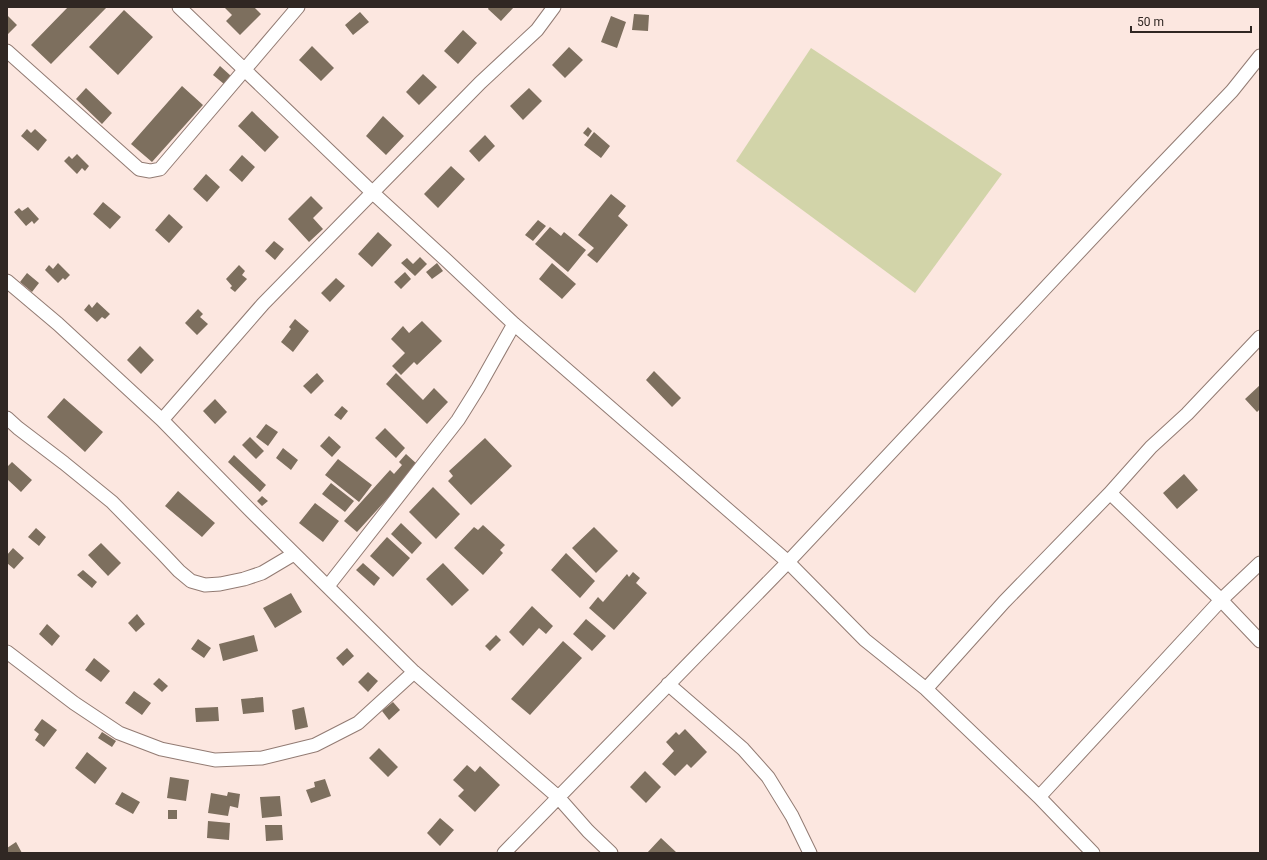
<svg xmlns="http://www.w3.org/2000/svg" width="1267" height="860" viewBox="0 0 1267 860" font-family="Roboto,sans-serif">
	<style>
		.green { fill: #d2d4a9 }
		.building { fill: #7d6f5e }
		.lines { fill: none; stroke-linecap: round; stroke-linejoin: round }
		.minor-casing { stroke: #927b73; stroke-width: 15 }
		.minor { stroke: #fff; stroke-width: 13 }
	</style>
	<rect width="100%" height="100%" fill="#fce7e0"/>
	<path class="green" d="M 811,48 L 1002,174 L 915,293 L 736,161 Z"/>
	<path class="building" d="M 68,7 L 107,7 L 51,64 L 31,45 Z
		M 224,7 L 254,7 L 261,14 L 240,35 L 226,21 L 232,15 Z
		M 489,7 L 514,7 L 501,21 L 488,9 Z
		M 124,10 L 153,37 L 118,75 L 89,47 Z
		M 360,12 L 369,22 L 353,35 L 345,25 Z
		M 634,14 L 649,15 L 648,31 L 632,30 Z
		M 7,15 L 17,25 L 7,35 Z
		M 611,16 L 626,22 L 617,48 L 601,42 Z
		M 463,30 L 477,43 L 458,64 L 444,51 Z
		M 312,46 L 334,68 L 321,81 L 299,60 Z
		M 569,47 L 583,60 L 565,78 L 552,65 Z
		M 220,66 L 231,76 L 224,84 L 213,75 Z
		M 423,74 L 437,87 L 419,105 L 406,92 Z
		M 182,86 L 203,105 L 152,162 L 131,144 Z
		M 86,88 L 112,113 L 102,124 L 76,99 Z
		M 529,88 L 542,101 L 523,120 L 510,106 Z
		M 252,111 L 279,137 L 265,152 L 238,126 Z
		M 383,116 L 404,136 L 386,155 L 366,136 Z
		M 588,127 L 592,131 L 588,137 L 583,133 Z
		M 27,129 L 31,133 L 35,129 L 47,140 L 38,151 L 21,136 Z
		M 594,132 L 610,146 L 601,158 L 584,145 Z
		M 485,135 L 495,146 L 479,162 L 469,151 Z
		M 77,154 L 89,166 L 85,171 L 82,168 L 77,174 L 64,161 L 69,156 L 72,159 Z
		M 242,155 L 255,167 L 242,182 L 229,170 Z
		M 451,166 L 465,179 L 438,208 L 424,194 Z
		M 206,174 L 220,187 L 207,202 L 193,189 Z
		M 611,194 L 626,206 L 618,216 L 628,225 L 597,263 L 587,255 L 594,248 L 578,235 Z
		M 311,196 L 323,208 L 313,218 L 323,229 L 309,242 L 288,219 Z
		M 103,202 L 121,217 L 110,229 L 93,214 Z
		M 28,207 L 39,219 L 34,224 L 32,221 L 26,226 L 14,212 L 19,208 L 22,211 Z
		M 169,214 L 183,227 L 169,243 L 155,230 Z
		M 538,220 L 546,226 L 533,241 L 525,235 Z
		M 550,227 L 561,236 L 564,232 L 586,250 L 568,272 L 535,244 Z
		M 378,232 L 392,245 L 372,267 L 358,254 Z
		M 274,241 L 284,249 L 275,260 L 265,251 Z
		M 420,257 L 427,264 L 415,276 L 401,263 L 407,258 L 413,264 Z
		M 58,263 L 70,275 L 65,280 L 63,278 L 58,283 L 45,270 L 49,265 L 53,269 Z
		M 437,263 L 443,271 L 432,279 L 426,272 Z
		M 552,263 L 576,284 L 562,299 L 539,279 Z
		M 239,265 L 245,271 L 242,275 L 247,279 L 235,292 L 230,288 L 232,286 L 226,279 Z
		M 405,272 L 411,279 L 401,289 L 394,282 Z
		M 27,273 L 39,283 L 32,292 L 20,282 Z
		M 336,278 L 345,286 L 330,302 L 321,293 Z
		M 97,302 L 110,314 L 105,319 L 102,317 L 97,322 L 84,310 L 89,304 L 92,308 Z
		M 198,309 L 203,314 L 200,317 L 208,324 L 197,335 L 185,323 Z
		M 295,319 L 309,331 L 293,352 L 281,342 L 291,329 L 289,327 Z
		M 422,321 L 442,341 L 417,365 L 414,362 L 401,375 L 392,366 L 405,353 L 391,339 L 403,326 L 409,333 Z
		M 140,346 L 154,360 L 141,374 L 127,360 Z
		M 654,371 L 681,398 L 672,407 L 646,380 Z
		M 317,373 L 324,381 L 311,394 L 303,386 Z
		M 396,373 L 423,400 L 434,388 L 448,402 L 427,424 L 386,384 Z
		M 1260,385 L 1260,409 L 1257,412 L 1245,399 Z
		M 64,398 L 103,432 L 85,452 L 47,417 Z
		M 215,399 L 227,412 L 215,424 L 203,411 Z
		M 342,406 L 348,411 L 341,420 L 334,415 Z
		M 266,424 L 278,432 L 268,446 L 256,437 Z
		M 385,428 L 405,448 L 396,458 L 375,438 Z
		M 329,436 L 341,447 L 332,457 L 320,446 Z
		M 250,437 L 264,451 L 256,459 L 242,445 Z
		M 485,438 L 512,466 L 471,505 L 448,481 L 453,476 L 449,471 Z
		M 283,448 L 298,460 L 291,470 L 276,458 Z
		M 406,454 L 418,465 L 357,532 L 344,521 L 390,470 L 394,474 L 402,465 L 399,462 Z
		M 234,455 L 266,485 L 260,492 L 228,462 Z
		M 338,459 L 372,485 L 359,502 L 325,475 Z
		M 12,462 L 32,480 L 21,492 L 7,479 L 7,467 Z
		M 1184,474 L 1198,490 L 1177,509 L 1163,493 Z
		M 331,483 L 354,501 L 345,512 L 322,494 Z
		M 433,487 L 460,514 L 436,539 L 409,512 Z
		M 178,491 L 215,523 L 202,537 L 165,506 Z
		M 262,496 L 268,501 L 262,506 L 257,501 Z
		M 315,503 L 339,521 L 323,542 L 299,523 Z
		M 401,523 L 422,543 L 412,554 L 391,534 Z
		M 483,525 L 505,545 L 500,550 L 503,553 L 483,575 L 454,548 L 474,527 L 478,530 Z
		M 594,527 L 618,551 L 596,573 L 572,548 Z
		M 36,528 L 46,537 L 39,546 L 28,537 Z
		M 387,537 L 410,558 L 393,577 L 370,556 Z
		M 101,543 L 121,563 L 108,576 L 88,555 Z
		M 13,548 L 24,558 L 14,569 L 7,563 L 7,555 Z
		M 566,553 L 595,581 L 580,598 L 551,570 Z
		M 363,563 L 380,578 L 374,586 L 356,570 Z
		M 443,563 L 469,590 L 452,606 L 426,579 Z
		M 83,570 L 97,582 L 92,588 L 77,575 Z
		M 633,572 L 640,578 L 636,583 L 647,593 L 614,630 L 589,608 L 598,597 L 603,602 L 627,574 L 629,577 Z
		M 291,593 L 302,612 L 275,628 L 263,608 Z
		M 532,606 L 553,626 L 546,634 L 539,628 L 523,646 L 509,632 Z
		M 137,614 L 145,624 L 136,632 L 128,623 Z
		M 586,619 L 606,636 L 592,651 L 573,634 Z
		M 47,624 L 60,636 L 52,646 L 39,634 Z
		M 254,635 L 258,651 L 223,661 L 219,644 Z
		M 496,635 L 501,640 L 490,651 L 485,646 Z
		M 198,639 L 211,648 L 204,658 L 191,649 Z
		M 563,641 L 582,658 L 530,715 L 511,699 Z
		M 347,648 L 354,656 L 343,666 L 336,658 Z
		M 94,658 L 110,671 L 101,682 L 85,670 Z
		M 368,672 L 378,681 L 368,692 L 358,682 Z
		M 159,678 L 168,686 L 162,692 L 153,684 Z
		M 134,691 L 151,703 L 142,715 L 125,703 Z
		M 263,697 L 264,712 L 243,714 L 241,699 Z
		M 393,702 L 400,710 L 389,720 L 382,711 Z
		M 218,707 L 219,721 L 196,722 L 195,708 Z
		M 304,707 L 308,727 L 295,730 L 292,710 Z
		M 42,719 L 57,730 L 44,747 L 35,740 L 39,734 L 34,730 Z
		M 685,729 L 707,752 L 691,768 L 687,764 L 675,776 L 662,764 L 674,751 L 666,742 L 676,732 L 679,735 Z
		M 102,732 L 116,741 L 112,747 L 98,738 Z
		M 379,748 L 398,767 L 388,777 L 369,758 Z
		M 87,752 L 107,768 L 95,784 L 75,768 Z
		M 467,765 L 475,772 L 480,766 L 500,785 L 475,812 L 458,796 L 464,790 L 453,780 Z
		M 645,771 L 661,787 L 646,803 L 630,787 Z
		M 170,777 L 189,780 L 186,801 L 167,798 Z
		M 325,779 L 331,796 L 311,803 L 306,790 L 315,787 L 314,782 Z
		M 122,792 L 140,802 L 133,814 L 115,804 Z
		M 228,792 L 240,794 L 238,808 L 230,806 L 228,816 L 208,813 L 211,793 L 227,796 Z
		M 280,796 L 282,816 L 262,818 L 260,797 Z
		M 168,810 L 177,810 L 177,819 L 168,819 Z
		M 440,818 L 454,830 L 440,846 L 427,833 Z
		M 208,821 L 230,823 L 229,840 L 207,838 Z
		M 265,825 L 282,825 L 283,840 L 266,841 Z
		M 661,838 L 676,852 L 675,853 L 647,853 Z
		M 16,842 L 22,853 L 7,853 L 7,848 Z"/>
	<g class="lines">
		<g class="minor-casing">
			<path id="minor" d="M 179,7 L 373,193 L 445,259 L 514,324 L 788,562 L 865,640 L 926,689 L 1039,797 L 1093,853
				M 7,51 L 139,169 L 150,171 L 160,169 L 298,7
				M 7,281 L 58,324 L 162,420 L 251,511 L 414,672 L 558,797 L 588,831 L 611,853
				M 7,418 L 18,428 L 64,463 L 112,502 L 163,554 L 179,571 L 191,581 L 205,585 L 220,584 L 244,579 L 262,573 L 294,554
				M 162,420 L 263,304 L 480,83 L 537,30 L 554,7
				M 1110,493 L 1221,600 L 1260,641
				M 328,586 L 458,420 L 478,388 L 514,324
				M 7,652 L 74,703 L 119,733 L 161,749 L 215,760 L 262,758 L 315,745 L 358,723 L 414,672
				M 668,684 L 743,749 L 768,777 L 792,816 L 810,853
				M 926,689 L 1004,602 L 1110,493 L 1151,447 L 1187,414 L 1260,337
				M 1039,797 L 1221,600 L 1260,563
				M 504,853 L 788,562 L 1141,186 L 1232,91 L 1260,56"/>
		</g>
		<use href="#minor" class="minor"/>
	</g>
	<rect width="1267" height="860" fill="none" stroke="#302723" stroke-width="16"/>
	<path d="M1131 26v6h120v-6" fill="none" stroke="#302723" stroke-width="2"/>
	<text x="1137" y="26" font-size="12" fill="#302723" stroke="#fce7e0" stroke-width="3" paint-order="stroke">50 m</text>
</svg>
